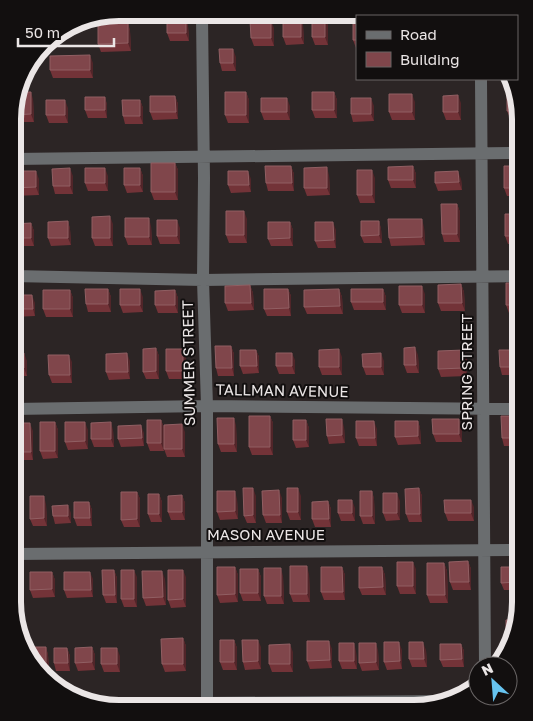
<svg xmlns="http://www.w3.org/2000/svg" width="533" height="721" viewBox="0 0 533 721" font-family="'Golos Text',sans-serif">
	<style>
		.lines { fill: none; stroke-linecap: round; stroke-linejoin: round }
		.minor { stroke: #6a6d6f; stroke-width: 12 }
		.wall { fill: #733338 }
		.shaded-wall { fill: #512529 }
		.building { fill: #80464b; stroke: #915f63 }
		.labels { text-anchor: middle; stroke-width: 4; stroke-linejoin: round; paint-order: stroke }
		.street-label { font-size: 15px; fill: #ebe6e6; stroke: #120f0f }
		.rim { fill: none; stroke: #ebe6e6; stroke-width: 6 }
	</style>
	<rect width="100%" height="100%" fill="#2c2525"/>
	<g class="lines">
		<path class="minor" d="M 202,17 L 204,178 L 203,280 L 207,406 L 207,708
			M 481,79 L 485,666
			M 13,159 L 520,153
			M 13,276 L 203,280 L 520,276
			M 13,409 L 207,406 L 520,409
			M 13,554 L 520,550
			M 95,704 L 444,701"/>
	</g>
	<path class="wall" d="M 301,17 L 303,25 L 304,44 L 286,45 L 283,37 Z
		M 186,18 L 188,26 L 189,41 L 170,41 L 167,33 Z
		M 357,18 L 357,48 L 356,48 L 353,40 Z
		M 128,23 L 130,31 L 131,51 L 101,52 L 98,44 Z
		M 328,24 L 328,45 L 315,45 L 312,37 Z
		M 274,28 L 274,46 L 254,46 L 251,38 Z
		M 236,57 L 236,71 L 222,71 L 220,63 Z
		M 93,63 L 93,78 L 53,78 L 50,70 Z
		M 246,92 L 249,100 L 249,123 L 228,123 L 225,115 Z
		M 334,92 L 337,100 L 337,118 L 315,118 L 312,110 Z
		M 515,95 L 520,118 L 510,118 L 507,111 Z
		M 175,96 L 178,104 L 178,119 L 153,120 L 150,112 Z
		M 105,97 L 107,105 L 107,118 L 88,118 L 85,110 Z
		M 33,99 L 34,122 L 13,122 L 13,105 Z
		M 140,100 L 143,108 L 143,124 L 125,124 L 123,116 Z
		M 415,102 L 415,120 L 392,120 L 389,112 Z
		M 461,103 L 461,120 L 446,120 L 443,112 Z
		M 290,106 L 290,120 L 264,120 L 261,112 Z
		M 374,106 L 374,121 L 353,122 L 351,114 Z
		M 68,108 L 68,123 L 49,123 L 46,115 Z
		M 175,163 L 178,170 L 178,200 L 154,200 L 151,192 Z
		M 291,166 L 294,174 L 294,191 L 268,191 L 266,183 Z
		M 413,166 L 416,174 L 416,188 L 391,188 L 388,180 Z
		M 520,166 L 520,196 L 507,196 L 504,188 Z
		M 140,168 L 143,176 L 143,192 L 127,193 L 124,185 Z
		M 13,171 L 39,179 L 39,195 L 13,196 Z
		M 329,175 L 330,195 L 307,196 L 304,188 Z
		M 73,176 L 73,194 L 55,194 L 53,186 Z
		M 108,176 L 108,191 L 88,191 L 85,183 Z
		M 375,178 L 375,203 L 360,203 L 357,195 Z
		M 251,179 L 251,192 L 231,193 L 228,185 Z
		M 461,179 L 462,190 L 438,191 L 435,183 Z
		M 457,204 L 460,212 L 460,242 L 444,242 L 442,234 Z
		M 520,214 L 520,244 L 508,244 L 505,236 Z
		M 247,219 L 247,243 L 229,243 L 226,235 Z
		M 68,221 L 70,229 L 71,245 L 51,246 L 48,238 Z
		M 379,221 L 381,229 L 382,243 L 364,243 L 361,236 Z
		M 290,222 L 293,230 L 293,246 L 271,246 L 268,239 Z
		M 31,223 L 34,231 L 34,246 L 15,246 L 13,242 L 13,224 Z
		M 113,224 L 113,246 L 95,246 L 92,238 Z
		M 151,226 L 152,245 L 128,245 L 125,237 Z
		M 424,227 L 425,245 L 391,246 L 389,238 Z
		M 180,228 L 180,244 L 160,244 L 157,236 Z
		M 336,230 L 336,248 L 318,248 L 315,241 Z
		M 520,283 L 520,313 L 509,313 L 506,305 Z
		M 461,284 L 464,292 L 465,311 L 441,311 L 438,303 Z
		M 250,285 L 253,293 L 254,310 L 228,311 L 225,303 Z
		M 108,289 L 111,297 L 111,312 L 88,312 L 86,304 Z
		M 288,289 L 291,296 L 291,316 L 267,316 L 264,309 Z
		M 339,289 L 342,297 L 343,314 L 307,314 L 304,307 Z
		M 383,289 L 386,297 L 386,310 L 354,310 L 351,302 Z
		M 70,290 L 73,298 L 73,317 L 46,317 L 43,309 Z
		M 175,290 L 178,298 L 178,313 L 158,313 L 155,305 Z
		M 425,294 L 425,313 L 402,313 L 399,305 Z
		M 13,295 L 35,303 L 35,316 L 13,317 Z
		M 143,297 L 143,312 L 123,313 L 120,305 Z
		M 231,346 L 234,354 L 234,376 L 218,376 L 216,368 Z
		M 156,348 L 159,356 L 159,379 L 146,379 L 143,372 Z
		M 183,349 L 186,357 L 186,379 L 169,379 L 166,371 Z
		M 256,350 L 259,357 L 259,373 L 243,374 L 240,366 Z
		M 464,350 L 467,358 L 467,376 L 441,377 L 438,369 Z
		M 520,350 L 520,375 L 502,375 L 500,367 Z
		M 13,353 L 27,361 L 27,376 L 13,376 Z
		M 418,355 L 419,373 L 407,373 L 404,365 Z
		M 342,357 L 342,375 L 322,375 L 319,367 Z
		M 295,360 L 295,374 L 279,374 L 276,366 Z
		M 130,361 L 130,379 L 109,380 L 106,372 Z
		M 384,361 L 384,375 L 366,375 L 363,367 Z
		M 72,362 L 72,383 L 52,383 L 49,375 Z
		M 270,416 L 273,423 L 273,455 L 252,455 L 249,447 Z
		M 516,416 L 519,424 L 519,446 L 504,446 L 502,438 Z
		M 161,420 L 164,428 L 164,451 L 150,451 L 147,443 Z
		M 306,420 L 309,428 L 309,447 L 296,448 L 293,440 Z
		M 418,421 L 420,428 L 421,444 L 398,445 L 395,437 Z
		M 55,422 L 58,430 L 58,458 L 43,459 L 40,451 Z
		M 236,425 L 237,452 L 221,452 L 218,444 Z
		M 344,427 L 345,443 L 329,444 L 327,436 Z
		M 462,427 L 462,442 L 436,442 L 433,434 Z
		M 377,429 L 377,446 L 359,446 L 356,438 Z
		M 88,430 L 88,449 L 68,450 L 65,442 Z
		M 113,430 L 114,447 L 94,447 L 91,439 Z
		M 33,431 L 33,460 L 19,460 L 16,452 Z
		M 185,432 L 185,457 L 167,457 L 164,449 Z
		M 144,433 L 144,446 L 121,447 L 118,439 Z
		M 419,488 L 422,496 L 422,522 L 409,522 L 406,514 Z
		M 13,490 L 19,490 L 22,498 L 22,528 L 13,528 Z
		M 372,491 L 374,499 L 375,524 L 363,524 L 360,516 Z
		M 137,492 L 140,499 L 140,527 L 124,527 L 121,520 Z
		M 159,494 L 162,502 L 162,522 L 151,522 L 148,514 Z
		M 182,495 L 185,503 L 185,520 L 171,520 L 168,512 Z
		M 256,496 L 256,523 L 247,523 L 244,516 Z
		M 301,496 L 301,520 L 290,520 L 287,512 Z
		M 282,498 L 282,523 L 266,523 L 263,515 Z
		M 520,498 L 520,524 L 515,524 L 512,516 Z
		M 237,499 L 238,519 L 220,520 L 217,512 Z
		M 328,501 L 331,509 L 331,527 L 315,527 L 312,519 Z
		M 400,501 L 400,520 L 386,521 L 383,513 Z
		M 89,502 L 92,510 L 92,526 L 77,526 L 74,518 Z
		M 46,504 L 47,526 L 33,526 L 30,519 Z
		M 474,507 L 474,521 L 448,521 L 445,513 Z
		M 355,508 L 355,521 L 341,521 L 338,513 Z
		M 71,513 L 71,523 L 55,524 L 53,516 Z
		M 468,561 L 471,569 L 471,590 L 453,590 L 450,582 Z
		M 444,563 L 447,571 L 448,603 L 430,603 L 427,595 Z
		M 235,567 L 238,575 L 238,602 L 220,603 L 217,595 Z
		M 342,567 L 345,575 L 345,600 L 324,600 L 321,592 Z
		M 382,567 L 385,575 L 386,595 L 362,595 L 359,588 Z
		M 516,567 L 519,574 L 519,590 L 504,590 L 501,583 Z
		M 258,569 L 261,577 L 261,601 L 243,601 L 240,593 Z
		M 416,569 L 416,594 L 400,594 L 397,586 Z
		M 114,570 L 117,578 L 117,603 L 106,603 L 103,595 Z
		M 52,572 L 55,580 L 55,597 L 33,598 L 30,590 Z
		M 18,573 L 21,581 L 21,603 L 13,603 L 13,574 Z
		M 309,574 L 310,602 L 293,602 L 290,594 Z
		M 283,576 L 284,604 L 267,604 L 264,596 Z
		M 137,577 L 137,607 L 124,607 L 121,599 Z
		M 186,577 L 186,607 L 171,608 L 168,600 Z
		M 93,579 L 93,597 L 67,598 L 64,590 Z
		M 165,579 L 166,605 L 146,606 L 143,598 Z
		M 517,619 L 509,642 L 506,634 Z
		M 183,638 L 186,646 L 186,671 L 165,672 L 162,664 Z
		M 234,640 L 237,648 L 237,670 L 223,670 L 220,662 Z
		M 461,644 L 464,651 L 464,667 L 443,667 L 440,660 Z
		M 46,647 L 48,655 L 49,672 L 44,672 L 28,654 Z
		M 92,647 L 95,655 L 95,670 L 78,671 L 75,663 Z
		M 261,647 L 261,669 L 245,670 L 243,662 Z
		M 67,648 L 70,656 L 70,671 L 56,671 L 54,663 Z
		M 332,649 L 332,668 L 310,669 L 307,661 Z
		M 378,650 L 379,670 L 362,671 L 359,663 Z
		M 402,650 L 402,669 L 387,670 L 384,662 Z
		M 426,650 L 427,667 L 412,667 L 409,659 Z
		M 356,651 L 357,669 L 342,669 L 339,661 Z
		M 293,652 L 293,672 L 272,672 L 269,664 Z
		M 120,656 L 120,672 L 104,672 L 101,664 Z"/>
	<path class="shaded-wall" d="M 325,16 L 328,24 L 328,45 L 325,37 Z
		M 301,17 L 303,25 L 304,44 L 301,37 Z
		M 186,18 L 188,26 L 189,41 L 186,33 Z
		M 271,20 L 274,28 L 274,46 L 271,38 Z
		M 128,23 L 130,31 L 131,51 L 128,43 Z
		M 233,49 L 236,57 L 236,71 L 233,63 Z
		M 90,55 L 93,63 L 93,78 L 90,70 Z
		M 31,92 L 33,99 L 34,122 L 31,114 Z
		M 246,92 L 249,100 L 249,123 L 246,115 Z
		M 334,92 L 337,100 L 337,118 L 334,110 Z
		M 412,94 L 415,102 L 415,120 L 412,112 Z
		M 458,95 L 461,103 L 461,120 L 458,112 Z
		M 175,96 L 178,104 L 178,119 L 176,112 Z
		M 105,97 L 107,105 L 107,118 L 105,110 Z
		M 287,98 L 290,106 L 290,120 L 287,112 Z
		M 371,98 L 374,106 L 374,121 L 371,114 Z
		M 65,100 L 68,108 L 68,123 L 65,115 Z
		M 140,100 L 143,108 L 143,124 L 140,116 Z
		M 175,163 L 178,170 L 178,200 L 175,192 Z
		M 291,166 L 294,174 L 294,191 L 292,183 Z
		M 413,166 L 416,174 L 416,188 L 413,180 Z
		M 327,167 L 329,175 L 330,195 L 327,188 Z
		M 70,168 L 73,176 L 73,194 L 70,186 Z
		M 105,168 L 108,176 L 108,191 L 105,183 Z
		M 140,168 L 143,176 L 143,192 L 140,185 Z
		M 372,170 L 375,178 L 375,203 L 372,195 Z
		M 36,171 L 39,179 L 39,195 L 36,187 Z
		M 248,171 L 251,179 L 251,192 L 249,185 Z
		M 458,171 L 461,179 L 462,190 L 459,182 Z
		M 457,204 L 460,212 L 460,242 L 457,234 Z
		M 244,211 L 247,219 L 247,243 L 244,235 Z
		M 110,216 L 113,224 L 113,246 L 110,238 Z
		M 149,218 L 151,226 L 152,245 L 149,237 Z
		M 422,219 L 424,227 L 425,245 L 422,237 Z
		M 177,220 L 180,228 L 180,244 L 177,236 Z
		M 68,221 L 70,229 L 71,245 L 68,238 Z
		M 379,221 L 381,229 L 382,243 L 379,235 Z
		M 290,222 L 293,230 L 293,246 L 290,238 Z
		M 333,222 L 336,230 L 336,248 L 334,240 Z
		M 31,223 L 34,231 L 34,246 L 31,238 Z
		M 461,284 L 464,292 L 465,311 L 462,303 Z
		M 250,285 L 253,293 L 254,310 L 251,303 Z
		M 422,286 L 425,294 L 425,313 L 422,305 Z
		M 108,289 L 111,297 L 111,312 L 108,304 Z
		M 140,289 L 143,297 L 143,312 L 140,305 Z
		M 288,289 L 291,296 L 291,316 L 289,308 Z
		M 339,289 L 342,297 L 343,314 L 340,306 Z
		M 383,289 L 386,297 L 386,310 L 383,302 Z
		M 70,290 L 73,298 L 73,317 L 70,309 Z
		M 175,290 L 178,298 L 178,313 L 175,305 Z
		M 32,295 L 35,303 L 35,316 L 33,309 Z
		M 231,346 L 234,354 L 234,376 L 232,368 Z
		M 415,347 L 418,355 L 419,373 L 416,365 Z
		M 156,348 L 159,356 L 159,379 L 156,371 Z
		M 183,349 L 186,357 L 186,379 L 183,371 Z
		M 339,349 L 342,357 L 342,375 L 339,367 Z
		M 256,350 L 259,357 L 259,373 L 257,366 Z
		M 464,350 L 467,358 L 467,376 L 464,368 Z
		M 24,353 L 27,361 L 27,376 L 24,368 Z
		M 127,353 L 130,361 L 130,379 L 128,372 Z
		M 292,353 L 295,360 L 295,374 L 292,366 Z
		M 381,353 L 384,361 L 384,375 L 381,367 Z
		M 69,355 L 72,362 L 72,383 L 70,375 Z
		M 270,416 L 273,423 L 273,455 L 270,447 Z
		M 516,416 L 519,424 L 519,446 L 516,438 Z
		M 234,418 L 236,425 L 237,452 L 234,444 Z
		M 342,419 L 344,427 L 345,443 L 342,435 Z
		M 459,419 L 462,427 L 462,442 L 459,434 Z
		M 161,420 L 164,428 L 164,451 L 161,443 Z
		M 306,420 L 309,428 L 309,447 L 306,440 Z
		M 374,421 L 377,429 L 377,446 L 375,438 Z
		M 418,421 L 420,428 L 421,444 L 418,436 Z
		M 55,422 L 58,430 L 58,458 L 55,451 Z
		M 85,422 L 88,430 L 88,449 L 85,441 Z
		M 111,422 L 113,430 L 114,447 L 111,439 Z
		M 30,423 L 33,431 L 33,460 L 31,452 Z
		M 182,424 L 185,432 L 185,457 L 182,449 Z
		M 141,425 L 144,433 L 144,446 L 142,438 Z
		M 253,488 L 256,496 L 256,523 L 253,515 Z
		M 298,488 L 301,496 L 301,520 L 298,512 Z
		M 419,488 L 422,496 L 422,522 L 420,514 Z
		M 19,490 L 22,498 L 22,528 L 20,520 Z
		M 279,490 L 282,498 L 282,523 L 280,515 Z
		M 235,491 L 237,499 L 238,519 L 235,511 Z
		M 372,491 L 374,499 L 375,524 L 372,516 Z
		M 137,492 L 140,499 L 140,527 L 137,519 Z
		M 397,493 L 400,501 L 400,520 L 397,513 Z
		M 159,494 L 162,502 L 162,522 L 159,514 Z
		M 182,495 L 185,503 L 185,520 L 182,512 Z
		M 44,496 L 46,504 L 47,526 L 44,518 Z
		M 352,500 L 355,508 L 355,521 L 352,513 Z
		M 471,500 L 474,507 L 474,521 L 471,513 Z
		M 328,501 L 331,509 L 331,527 L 329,519 Z
		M 89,502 L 92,510 L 92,526 L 90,518 Z
		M 68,505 L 71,513 L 71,523 L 68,516 Z
		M 468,561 L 471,569 L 471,590 L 469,582 Z
		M 413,562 L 416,569 L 416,594 L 413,586 Z
		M 444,563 L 447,571 L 448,603 L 445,595 Z
		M 307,566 L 309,574 L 310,602 L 307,594 Z
		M 235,567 L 238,575 L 238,602 L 235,594 Z
		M 342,567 L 345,575 L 345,600 L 343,592 Z
		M 382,567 L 385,575 L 386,595 L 383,587 Z
		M 516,567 L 519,574 L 519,590 L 516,582 Z
		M 281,568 L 283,576 L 284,604 L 281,596 Z
		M 258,569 L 261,577 L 261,601 L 258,593 Z
		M 114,570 L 117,578 L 117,603 L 115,595 Z
		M 134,570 L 137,577 L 137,607 L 134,599 Z
		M 183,570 L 186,577 L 186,607 L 183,599 Z
		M 162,571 L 165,579 L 166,605 L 163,597 Z
		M 52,572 L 55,580 L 55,597 L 52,589 Z
		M 90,572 L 93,579 L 93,597 L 91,590 Z
		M 18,573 L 21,581 L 21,603 L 18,595 Z
		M 183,638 L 186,646 L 186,671 L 183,664 Z
		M 234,640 L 237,648 L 237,670 L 234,662 Z
		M 258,640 L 261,647 L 261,669 L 258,661 Z
		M 329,641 L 332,649 L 332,668 L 330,660 Z
		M 399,642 L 402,650 L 402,669 L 400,661 Z
		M 423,642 L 426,650 L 427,667 L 424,659 Z
		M 354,643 L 356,651 L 357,669 L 354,661 Z
		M 376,643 L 378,650 L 379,670 L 376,662 Z
		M 290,644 L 293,652 L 293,672 L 290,664 Z
		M 461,644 L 464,651 L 464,667 L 462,659 Z
		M 46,647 L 48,655 L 49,672 L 46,664 Z
		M 92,647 L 95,655 L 95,670 L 92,662 Z
		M 67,648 L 70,656 L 70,671 L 68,663 Z
		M 117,648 L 120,656 L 120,672 L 117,664 Z"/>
	<path class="building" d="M 325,16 L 325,37 L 312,37 L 312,17 Z
		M 283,17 L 301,17 L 301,37 L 283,37 Z
		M 167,18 L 186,18 L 186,33 L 167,33 Z
		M 353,18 L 357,18 L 357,40 L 353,40 Z
		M 250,20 L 271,20 L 271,38 L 251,38 Z
		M 128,23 L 128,43 L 98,44 L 98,24 Z
		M 219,49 L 233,49 L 233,63 L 220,63 Z
		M 90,55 L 90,70 L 50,70 L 50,56 Z
		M 18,92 L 31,92 L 31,114 L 13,115 L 13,105 Z
		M 225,92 L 246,92 L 246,115 L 225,115 Z
		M 312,92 L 334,92 L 334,110 L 312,110 Z
		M 389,94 L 412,94 L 412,112 L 389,112 Z
		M 458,95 L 458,112 L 443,112 L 443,96 Z
		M 507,95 L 515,95 L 518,110 L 507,111 Z
		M 150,96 L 175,96 L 176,112 L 150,112 Z
		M 85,97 L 105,97 L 105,110 L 85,110 Z
		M 261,98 L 287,98 L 287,112 L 261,112 Z
		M 351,98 L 371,98 L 371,114 L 351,114 Z
		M 46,100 L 65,100 L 65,115 L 46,115 Z
		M 122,100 L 140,100 L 140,116 L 123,116 Z
		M 151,163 L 175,163 L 175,192 L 151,192 Z
		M 265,166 L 291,166 L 292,183 L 266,183 Z
		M 413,166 L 413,180 L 388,180 L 388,167 Z
		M 504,166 L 520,166 L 520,188 L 504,188 Z
		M 327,167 L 327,188 L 304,188 L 304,168 Z
		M 70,168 L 70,186 L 53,186 L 52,169 Z
		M 85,168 L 105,168 L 105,183 L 85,183 Z
		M 124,168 L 140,168 L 140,185 L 124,185 Z
		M 357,170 L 372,170 L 372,195 L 357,195 Z
		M 13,171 L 36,171 L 36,187 L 13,188 Z
		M 228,171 L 248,171 L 249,185 L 228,185 Z
		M 458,171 L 459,182 L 435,183 L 435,172 Z
		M 441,204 L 457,204 L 457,234 L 442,234 Z
		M 226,211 L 244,211 L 244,235 L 226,235 Z
		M 505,214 L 520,214 L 520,236 L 505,236 Z
		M 110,216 L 110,238 L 92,238 L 92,217 Z
		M 125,218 L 149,218 L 149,237 L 125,237 Z
		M 388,219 L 422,219 L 422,237 L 389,238 Z
		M 157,220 L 177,220 L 177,236 L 157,236 Z
		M 68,221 L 68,238 L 48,238 L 48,222 Z
		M 361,221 L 379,221 L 379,235 L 361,236 Z
		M 268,222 L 290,222 L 290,238 L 268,239 Z
		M 315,222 L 333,222 L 334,240 L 315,241 Z
		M 31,223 L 31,238 L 13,238 L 13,224 Z
		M 506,283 L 520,283 L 520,305 L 506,305 Z
		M 461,284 L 462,303 L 438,303 L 438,285 Z
		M 250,285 L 251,303 L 225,303 L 225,286 Z
		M 399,286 L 422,286 L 422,305 L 399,305 Z
		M 85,289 L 108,289 L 108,304 L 86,304 Z
		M 120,289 L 140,289 L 140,305 L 120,305 Z
		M 264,289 L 288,289 L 289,308 L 264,309 Z
		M 339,289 L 340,306 L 304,307 L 304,290 Z
		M 351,289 L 383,289 L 383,302 L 351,302 Z
		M 43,290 L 70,290 L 70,309 L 43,309 Z
		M 175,290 L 175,305 L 155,305 L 155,291 Z
		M 13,295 L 32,295 L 33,309 L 13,309 Z
		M 215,346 L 231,346 L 232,368 L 216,368 Z
		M 415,347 L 416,365 L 404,365 L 404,348 Z
		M 156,348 L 156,371 L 143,372 L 143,349 Z
		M 166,349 L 183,349 L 183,371 L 166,371 Z
		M 339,349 L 339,367 L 319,367 L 319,350 Z
		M 240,350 L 256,350 L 257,366 L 240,366 Z
		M 464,350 L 464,368 L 438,369 L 438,351 Z
		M 499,350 L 520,350 L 520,367 L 500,367 Z
		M 13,353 L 24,353 L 24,368 L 13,368 Z
		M 127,353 L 128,372 L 106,372 L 106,354 Z
		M 276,353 L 292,353 L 292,366 L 276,366 Z
		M 381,353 L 381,367 L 363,367 L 362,354 Z
		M 48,355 L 69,355 L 70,375 L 49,375 Z
		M 249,416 L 270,416 L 270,447 L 249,447 Z
		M 501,416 L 516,416 L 516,438 L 502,438 Z
		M 217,418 L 234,418 L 234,444 L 218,444 Z
		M 326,419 L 342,419 L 342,435 L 327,436 Z
		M 432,419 L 459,419 L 459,434 L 433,434 Z
		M 147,420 L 161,420 L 161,443 L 147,443 Z
		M 293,420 L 306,420 L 306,440 L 293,440 Z
		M 356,421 L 374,421 L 375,438 L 356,438 Z
		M 395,421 L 418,421 L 418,436 L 395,437 Z
		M 40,422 L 55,422 L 55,451 L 40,451 Z
		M 65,422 L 85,422 L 85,441 L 65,442 Z
		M 111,422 L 111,439 L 91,439 L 91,423 Z
		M 16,423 L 30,423 L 31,452 L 16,452 Z
		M 182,424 L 182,449 L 164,449 L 164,425 Z
		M 141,425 L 142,438 L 118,439 L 118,426 Z
		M 243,488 L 253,488 L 253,515 L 244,516 Z
		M 287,488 L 298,488 L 298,512 L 287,512 Z
		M 419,488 L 420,514 L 406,514 L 405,489 Z
		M 13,490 L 19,490 L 20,520 L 13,520 Z
		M 279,490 L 280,515 L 263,515 L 262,491 Z
		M 217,491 L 235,491 L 235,511 L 217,512 Z
		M 360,491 L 372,491 L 372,516 L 360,516 Z
		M 121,492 L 137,492 L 137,519 L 121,520 Z
		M 383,493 L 397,493 L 397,513 L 383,513 Z
		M 148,494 L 159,494 L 159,514 L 148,514 Z
		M 182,495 L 182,512 L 168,512 L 168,496 Z
		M 30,496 L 44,496 L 44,518 L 30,519 Z
		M 512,498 L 520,498 L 520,516 L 512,516 Z
		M 338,500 L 352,500 L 352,513 L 338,513 Z
		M 444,500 L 471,500 L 471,513 L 445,513 Z
		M 328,501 L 329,519 L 312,519 L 312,502 Z
		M 74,502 L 89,502 L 90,518 L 74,518 Z
		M 68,505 L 68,516 L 53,516 L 52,506 Z
		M 468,561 L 469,582 L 450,582 L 449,562 Z
		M 397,562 L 413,562 L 413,586 L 397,586 Z
		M 427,563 L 444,563 L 445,595 L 427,595 Z
		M 290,566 L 307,566 L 307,594 L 290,594 Z
		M 217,567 L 235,567 L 235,594 L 217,595 Z
		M 321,567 L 342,567 L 343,592 L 321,592 Z
		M 359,567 L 382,567 L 383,587 L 359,588 Z
		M 501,567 L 516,567 L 516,582 L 501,583 Z
		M 264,568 L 281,568 L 281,596 L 264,596 Z
		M 240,569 L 258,569 L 258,593 L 240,593 Z
		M 102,570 L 114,570 L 115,595 L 103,595 Z
		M 121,570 L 134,570 L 134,599 L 121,599 Z
		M 168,570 L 183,570 L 183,599 L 168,600 Z
		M 142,571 L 162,571 L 163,597 L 143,598 Z
		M 30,572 L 52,572 L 52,589 L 30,590 Z
		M 64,572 L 90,572 L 91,590 L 64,590 Z
		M 18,573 L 18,595 L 13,595 L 13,574 Z
		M 517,619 L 512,634 L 506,634 L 506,620 Z
		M 183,638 L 183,664 L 162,664 L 161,639 Z
		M 220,640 L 234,640 L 234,662 L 220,662 Z
		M 242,640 L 258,640 L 258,661 L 243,662 Z
		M 307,641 L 329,641 L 330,660 L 307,661 Z
		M 384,642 L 399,642 L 400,661 L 384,662 Z
		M 409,642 L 423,642 L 424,659 L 409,659 Z
		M 339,643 L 354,643 L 354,661 L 339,661 Z
		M 359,643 L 376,643 L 376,662 L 359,663 Z
		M 290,644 L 290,664 L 269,664 L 269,645 Z
		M 440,644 L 461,644 L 462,659 L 440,660 Z
		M 27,647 L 46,647 L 46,664 L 37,664 L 28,654 Z
		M 92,647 L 92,662 L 75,663 L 75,648 Z
		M 54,648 L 67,648 L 68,663 L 54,663 Z
		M 101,648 L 117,648 L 117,664 L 101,664 Z"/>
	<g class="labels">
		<g class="street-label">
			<text transform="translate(189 363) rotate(-91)" y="5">SUMMER STREET</text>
			<text transform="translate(467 372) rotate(-90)" y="5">SPRING STREET</text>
			<text transform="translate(282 391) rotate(1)" y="5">TALLMAN AVENUE</text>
			<text x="266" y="540">MASON AVENUE</text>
		</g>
	</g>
	<path d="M0 0H533V721H0ZM119 21H414A98 98 0 0 1 512 119V602A98 98 0 0 1 414 700H119A98 98 0 0 1 21 602V119A98 98 0 0 1 119 21Z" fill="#120f0f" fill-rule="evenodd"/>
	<path class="rim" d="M119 21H414A98 98 0 0 1 512 119V602A98 98 0 0 1 414 700H119A98 98 0 0 1 21 602V119A98 98 0 0 1 119 21Z"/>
	<rect x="356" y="15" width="162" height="65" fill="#120f0f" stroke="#696565"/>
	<rect x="366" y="31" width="25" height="8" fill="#6a6d6f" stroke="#696565"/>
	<text x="400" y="40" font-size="15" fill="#ebe6e6">Road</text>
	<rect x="366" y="52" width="25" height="15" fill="#80464b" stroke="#696565"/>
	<text x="400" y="65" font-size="15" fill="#ebe6e6">Building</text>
	<g transform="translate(493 681) rotate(334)"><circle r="24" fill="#120f0f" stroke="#696565"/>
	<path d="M0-4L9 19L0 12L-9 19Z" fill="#67c4f0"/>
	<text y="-8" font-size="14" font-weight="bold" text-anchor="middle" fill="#ebe6e6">N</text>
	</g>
	<path d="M18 38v8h96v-8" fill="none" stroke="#ebe6e6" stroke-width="2.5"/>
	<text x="25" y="38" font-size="15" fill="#ebe6e6" stroke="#120f0f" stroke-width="4" paint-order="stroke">50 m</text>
</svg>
